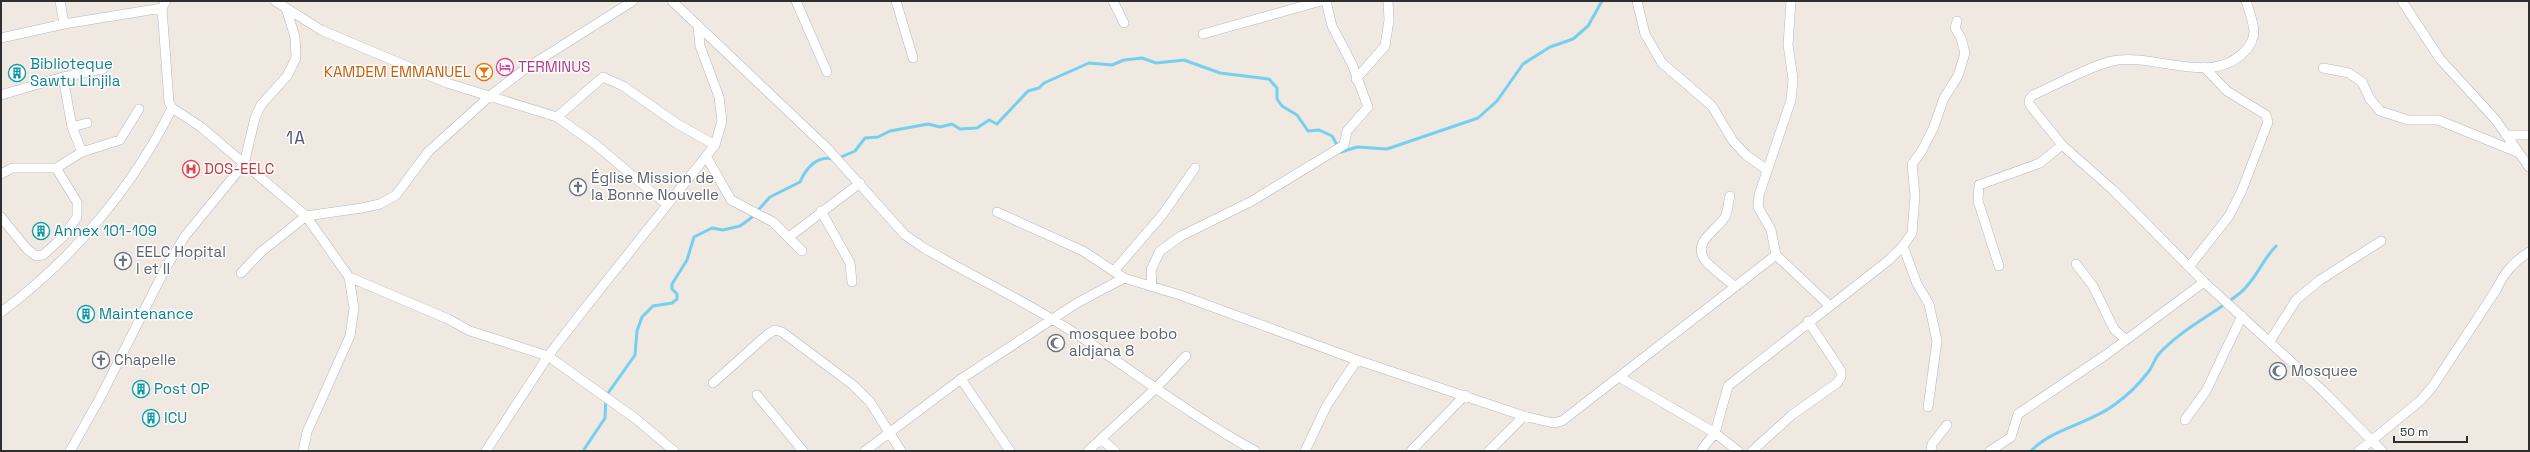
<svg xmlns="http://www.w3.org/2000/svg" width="2530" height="452" viewBox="0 0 2530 452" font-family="'Space Grotesk',sans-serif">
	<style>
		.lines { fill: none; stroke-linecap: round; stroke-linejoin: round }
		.stream { stroke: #75cff0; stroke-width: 3 }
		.street-casing { stroke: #b4b7c1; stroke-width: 10 }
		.street { stroke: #fff; stroke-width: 9 }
		.labels { text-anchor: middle; stroke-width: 3; stroke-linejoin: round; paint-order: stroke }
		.culture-label { font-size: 15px; fill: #0d838f; stroke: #fff; text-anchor: start }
		.hotel-label { font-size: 15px; fill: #b23c85; stroke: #fff; text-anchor: start }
		.food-label { font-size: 15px; fill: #c56008; stroke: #fff; text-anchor: end }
		.health-label { font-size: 15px; fill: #be3a42; stroke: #fff; text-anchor: start }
		.worship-label { font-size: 15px; fill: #5b616d; stroke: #fff; text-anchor: start }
		.quarter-label { font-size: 17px; letter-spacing: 1px; fill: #4d5680; stroke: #fff }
	</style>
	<rect width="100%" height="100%" fill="#efe9e1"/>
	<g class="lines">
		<path class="stream" d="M 839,158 L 855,151 L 865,138 L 878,137 L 890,131 L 928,124 L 940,127 L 952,124 L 960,129 L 977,128 L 989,120 L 997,124 L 1028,91 L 1039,88 L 1044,83 L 1089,63 L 1112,65 L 1124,60 L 1142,58 L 1156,63 L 1184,60 L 1220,73 L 1269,79 L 1277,88 L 1277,99 L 1282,106 L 1297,115 L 1308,131 L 1319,130 L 1332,136 L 1341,152 L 1357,147 L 1387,149 L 1478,118 L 1497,101 L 1523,64 L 1550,47 L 1573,39 L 1588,26 L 1602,1
			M 583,451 L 605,418 L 606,396 L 635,355 L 637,331 L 642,317 L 653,306 L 672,303 L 677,299 L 677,294 L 672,289 L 672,284 L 687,260 L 694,237 L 712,228 L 723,230 L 740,226 L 751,218 L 770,197 L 800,182 C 806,168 817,155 834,159
			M 2031,451 C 2053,428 2089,424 2114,405 C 2127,396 2140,383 2149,371 C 2153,366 2154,360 2158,355 C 2181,329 2213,315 2240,293 C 2256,280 2262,260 2276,246"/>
		<g class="street-casing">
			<path id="street" d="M 60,1 L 64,24
				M 275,1 L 321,30 L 447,83 L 557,117 L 595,144 L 666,204
				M 672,1 L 827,148 L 905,235 L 924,248 C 979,280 1037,307 1090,343 C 1145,380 1197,419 1255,451
				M 796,1 L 827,72
				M 896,1 L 913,58
				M 1113,1 L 1124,23
				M 1637,1 L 1645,34 L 1662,63 L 1712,106 L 1733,141 L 1746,155 L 1767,170
				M 2246,1 C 2249,10 2253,21 2254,31 C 2254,38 2250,47 2244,52 C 2210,87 2154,52 2112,61 C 2092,65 2054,86 2033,95 L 2029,100 L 2030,105 L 2062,145 L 2113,190 L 2204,282 L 2322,390 L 2382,451
				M 2402,1 L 2440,59 L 2495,119 L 2529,167
				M 1203,34 L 1321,1
				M 1,38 L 64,24 L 162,8
				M 2323,68 L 2349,73 L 2362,82 L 2370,99 L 2380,111 L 2408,120 L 2438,120 L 2517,152
				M 63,77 L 72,127
				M 1356,79 L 1385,46 L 1389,20 L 1388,1
				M 1,95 L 63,77 L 103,69
				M 172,108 L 201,127 L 306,216 L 349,277 L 354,308 L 350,336 L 307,432 L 303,451
				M 557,117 L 603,77 L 623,86 L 676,123 L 715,145
				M 2506,135 L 2529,135
				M 82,152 L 120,140 L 139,109
				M 706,156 L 731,200 L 773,222 L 802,251
				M 56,168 L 82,152 L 72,127 L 87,123
				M 1,174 L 12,168 L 56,168 L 77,202 L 77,217 L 64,236 L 43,255 L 36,256 L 27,249 L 1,217
				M 1730,196 C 1728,202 1728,212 1725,217 C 1717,230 1693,241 1704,259 C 1710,268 1727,279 1735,287
				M 821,211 L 850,263 L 852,282
				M 997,212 L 1083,251 L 1124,278
				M 789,237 L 860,183
				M 1903,246 L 1917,284 L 1929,304 L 1937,341 L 1928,407
				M 1776,255 L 1830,306
				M 2076,264 L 2093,286 L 2114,329 L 2126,340
				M 1999,266 L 1978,201 L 1979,185 L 2040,163 L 2062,145
				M 2189,267 L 2229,216 L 2242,190 L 2268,122 L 2266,115 L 2227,91 L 2204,67
				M 1114,271 L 1163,214 L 1195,168
				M 241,273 L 261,252 L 306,216 L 362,208 L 380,204 L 396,195 L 428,152 L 491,95 L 525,69 L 633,1
				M 349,277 L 448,319 L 470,331 L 548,356 L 636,419 L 674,451
				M 1152,287 L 1151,270 L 1160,251 L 1181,236 L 1252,201 L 1344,145 L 1347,131 L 1368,107 L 1352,64 L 1332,26 L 1326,1
				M 1,312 C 71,261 134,186 172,108 L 169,102 L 162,8 L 166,1
				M 2270,341 L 2296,300 L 2320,280 L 2381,241
				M 1621,378 L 1715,433 L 1738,451
				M 961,379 L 1010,451
				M 713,383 L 768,334 L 775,330 L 782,332 L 853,385 L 870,402 L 901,451
				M 757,395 L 803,451
				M 2185,420 L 2206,391 L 2242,316
				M 1101,439 L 1115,451
				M 1702,449 L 1715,433 L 1728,386 L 1889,260 L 1903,246 L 1912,233 L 1915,196 L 1912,164 L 1921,152 L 1933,129 L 1944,98 L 1958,76 L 1965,53 L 1961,38 L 1955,28 L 1957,21
				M 70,451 L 100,398 L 165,269 L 185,236 L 244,164 L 255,118 L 261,105 L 287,76 L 296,58 L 295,37 L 286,8
				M 486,451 L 548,356 L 585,308 L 715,145 L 722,121 L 719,97 L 700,46 L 698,26
				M 865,451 L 961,379 L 1077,303 L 1124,278 L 1180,295 L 1357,360 L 1524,416 L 1553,423 L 1562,421 L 1776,255 L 1771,230 L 1758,207 L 1759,195 L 1791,100 L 1793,79 L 1788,45 L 1791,1
				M 1088,451 L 1155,389 L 1186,356
				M 1305,451 L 1327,405 L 1357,360
				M 1411,451 L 1465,395
				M 1489,451 L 1524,416
				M 1752,451 L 1792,415 L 1837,383 L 1841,377 L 1841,371 L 1808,321
				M 1931,451 L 1932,444 L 1947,425
				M 1990,451 L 2011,437 L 2018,414 L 2107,354 L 2204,282
				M 2359,451 L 2421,400 L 2433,386 L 2496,290 C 2504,273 2513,262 2529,252"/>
		</g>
		<use href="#street" class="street"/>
	</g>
	<defs>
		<g id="hotel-ring" transform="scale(0.9)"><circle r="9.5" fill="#fff" stroke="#d1479c" stroke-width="1.5"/><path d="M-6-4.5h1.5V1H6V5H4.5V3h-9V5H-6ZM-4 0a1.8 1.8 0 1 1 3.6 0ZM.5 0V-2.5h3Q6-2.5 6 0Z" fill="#d1479c"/></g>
		<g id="bar-ring" transform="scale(0.9)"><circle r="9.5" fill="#fff" stroke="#e8710a" stroke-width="1.5"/><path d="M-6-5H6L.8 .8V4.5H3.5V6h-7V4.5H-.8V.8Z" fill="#e8710a"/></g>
		<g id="building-ring" transform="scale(0.9)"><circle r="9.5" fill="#fff" stroke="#0f9aa8" stroke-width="1.5"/><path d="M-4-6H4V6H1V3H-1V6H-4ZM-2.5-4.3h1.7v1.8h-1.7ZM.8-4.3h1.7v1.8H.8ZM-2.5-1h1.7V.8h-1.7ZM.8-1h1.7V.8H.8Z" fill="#0f9aa8"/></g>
		<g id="hospital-ring" transform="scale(0.9)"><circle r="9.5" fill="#fff" stroke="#e0444e" stroke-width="1.5"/><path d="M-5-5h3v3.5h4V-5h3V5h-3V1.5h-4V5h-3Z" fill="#e0444e"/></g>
		<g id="church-ring" transform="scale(0.9)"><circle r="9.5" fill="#fff" stroke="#6b7280" stroke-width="1.5"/><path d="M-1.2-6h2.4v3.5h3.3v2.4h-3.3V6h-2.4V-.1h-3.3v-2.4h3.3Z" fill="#6b7280"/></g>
		<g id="mosque-ring" transform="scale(0.9)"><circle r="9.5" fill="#fff" stroke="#6b7280" stroke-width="1.5"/><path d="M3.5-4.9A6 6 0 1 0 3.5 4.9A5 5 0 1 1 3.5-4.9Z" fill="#6b7280"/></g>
	</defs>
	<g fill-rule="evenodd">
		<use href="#hotel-ring" x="505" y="67"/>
		<use href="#bar-ring" x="484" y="72"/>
		<use href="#building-ring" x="17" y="73"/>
		<use href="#hospital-ring" x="191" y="169"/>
		<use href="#church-ring" x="578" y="187"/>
		<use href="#building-ring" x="41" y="231"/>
		<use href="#church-ring" x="123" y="261"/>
		<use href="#building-ring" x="86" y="314"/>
		<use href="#mosque-ring" x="1056" y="343"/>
		<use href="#church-ring" x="101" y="360"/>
		<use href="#mosque-ring" x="2278" y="371"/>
		<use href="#building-ring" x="141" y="389"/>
		<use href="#building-ring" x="151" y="418"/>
	</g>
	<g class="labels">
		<g class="culture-label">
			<text x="30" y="69">Biblioteque<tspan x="30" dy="17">Sawtu Linjila</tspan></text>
			<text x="54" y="236">Annex 101-109</text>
			<text x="99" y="319">Maintenance</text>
			<text x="154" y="394">Post OP</text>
			<text x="164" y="423">ICU</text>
		</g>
		<g class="hotel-label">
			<text x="518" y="72">TERMINUS</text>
		</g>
		<g class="food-label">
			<text x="471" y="77">KAMDEM EMMANUEL</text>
		</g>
		<g class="health-label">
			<text x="204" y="174">DOS-EELC</text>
		</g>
		<g class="worship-label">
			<text x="591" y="183">Église Mission de<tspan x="591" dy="17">la Bonne Nouvelle</tspan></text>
			<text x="136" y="257">EELC Hopital<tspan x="136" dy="17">I et II</tspan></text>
			<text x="1069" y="339">mosquee bobo<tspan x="1069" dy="17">aldjana 8</tspan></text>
			<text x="114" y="365">Chapelle</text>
			<text x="2291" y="376">Mosquee</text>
		</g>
		<g class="quarter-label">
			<text x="296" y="144">1A</text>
		</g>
	</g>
	<rect width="2530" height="452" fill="none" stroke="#2e2e2e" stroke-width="4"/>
	<path d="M2394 436v6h73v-6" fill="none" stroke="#2e2e2e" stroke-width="2"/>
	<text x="2400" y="436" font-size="12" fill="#2e2e2e" stroke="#ffffff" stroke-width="3" paint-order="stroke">50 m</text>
</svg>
